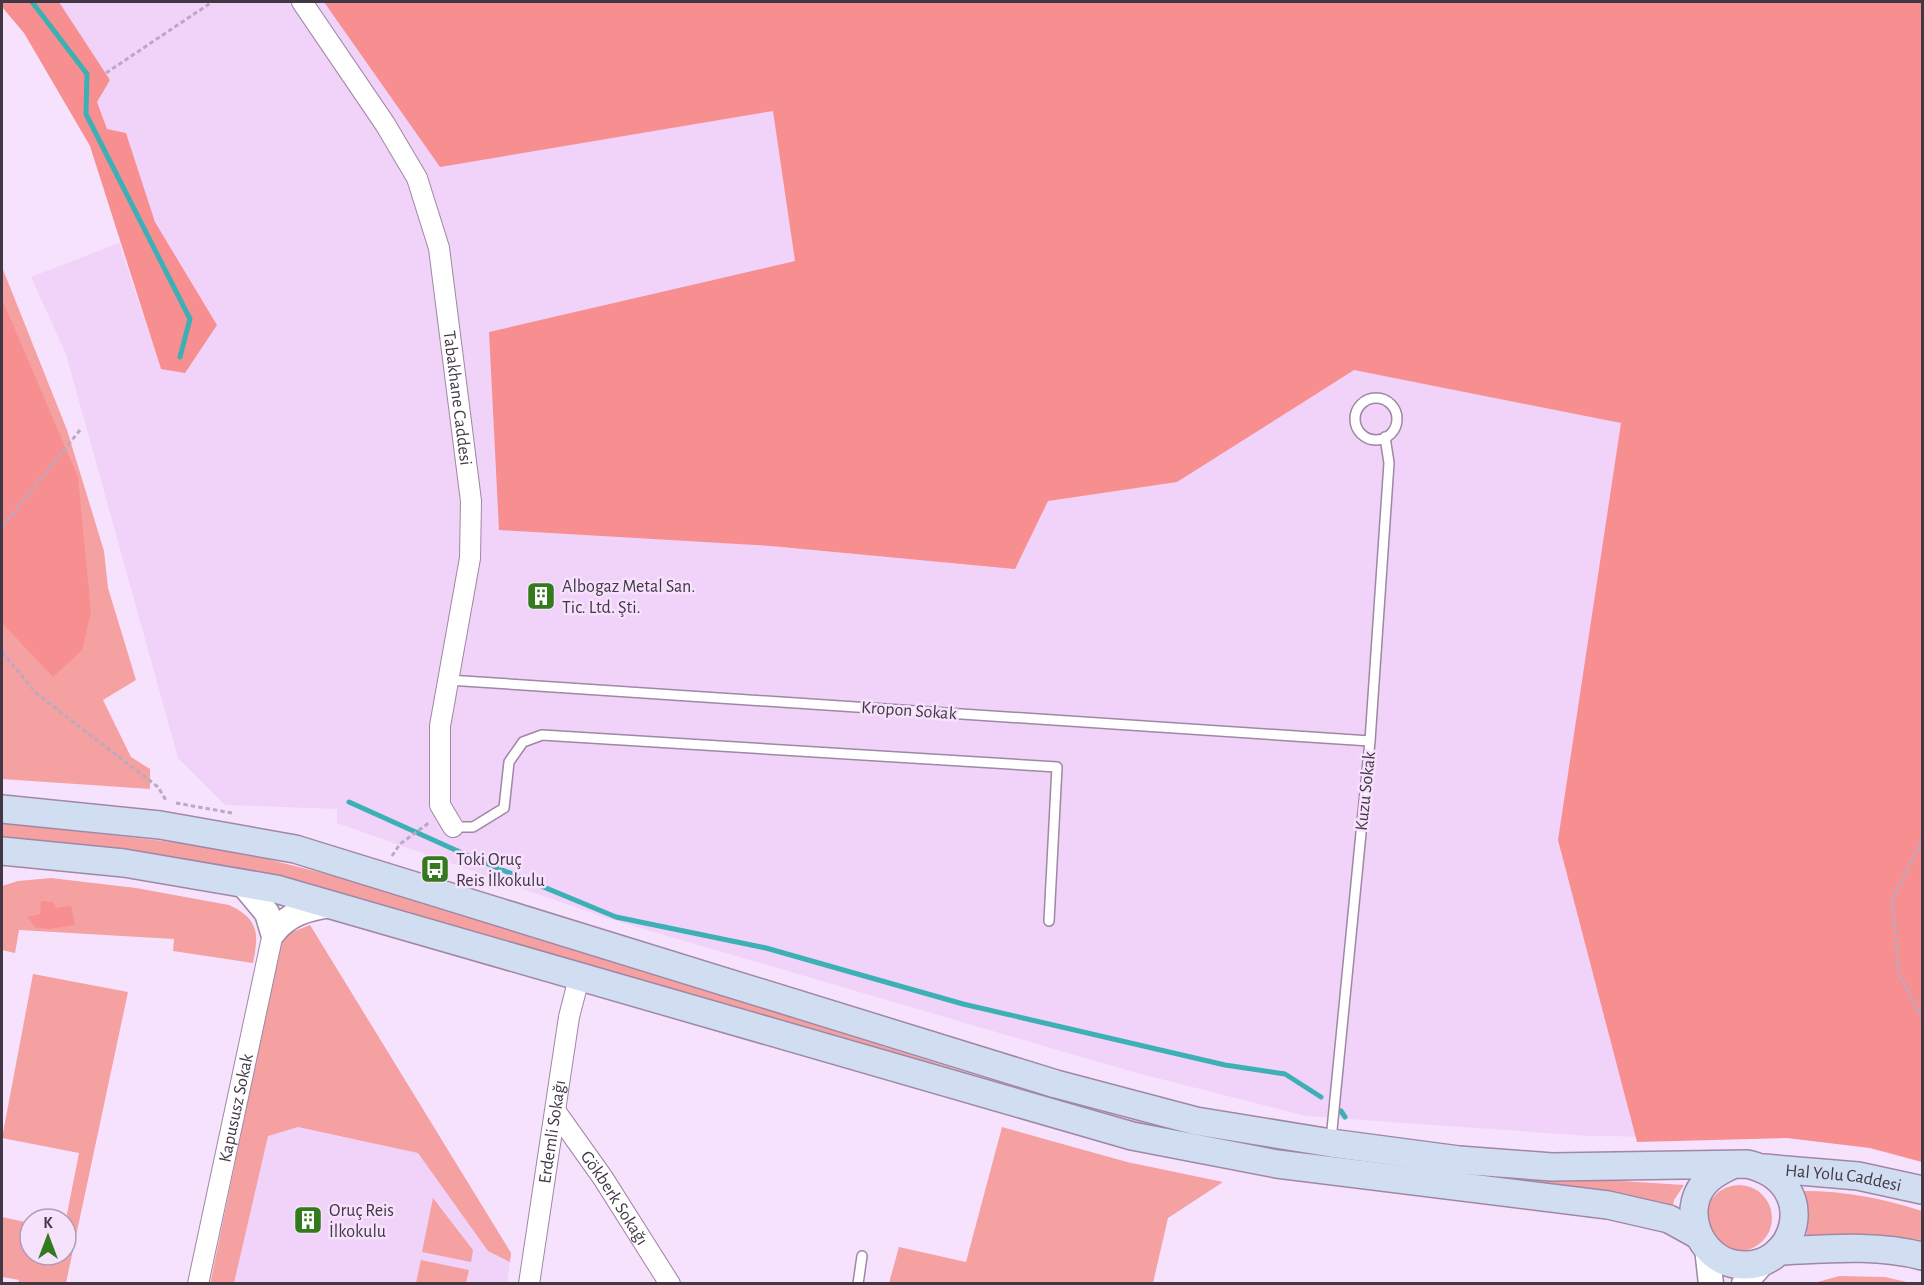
<svg xmlns="http://www.w3.org/2000/svg" width="1924" height="1285" viewBox="0 0 1924 1285" font-family="'Alegreya Sans',sans-serif">
	<style>
		.built { fill: #f1d2f9 }
		.green { fill: #f5a1a1 }
		.forest { fill: #f78f90 }
		.lines { fill: none; stroke-linecap: round; stroke-linejoin: round }
		.stream { stroke: #3db0b5; stroke-width: 5 }
		.service-casing { stroke: #9f87a5; stroke-width: 12 }
		.minor-casing { stroke: #9f87a5; stroke-width: 22 }
		.tertiary-casing { stroke: #9f87a5; stroke-width: 27 }
		.secondary-casing { stroke: #9f87a5; stroke-width: 30 }
		.path { stroke: #baa9bf; stroke-width: 3; stroke-dasharray: 4.5 3; stroke-linecap: butt }
		.service { stroke: #fff; stroke-width: 9 }
		.minor { stroke: #fff; stroke-width: 20 }
		.tertiary { stroke: #fff; stroke-width: 24 }
		.secondary { stroke: #d1ddf1; stroke-width: 27 }
		.labels { text-anchor: middle; stroke-width: 5; stroke-linejoin: round; paint-order: stroke }
		.street-label { font-size: 18px; fill: #423845; stroke: #f7e2fd }
		.poi-label { font-size: 18px; fill: #423845; stroke: #f7e2fd; text-anchor: start }
	</style>
	<rect width="100%" height="100%" fill="#f7e2fd"/>
	<path class="built" d="M 59,2 L 1922,2 L 1922,1162 L 1870,1148 L 1787,1138 L 1589,1136 L 1306,1116 L 1133,1072 L 606,918 L 337,823 L 337,809 L 225,805 L 178,758 L 66,354 L 31,277 L 119,243 L 161,369 L 217,325 L 155,222 L 126,133 L 107,130 L 96,102 L 110,80 Z
		M 310,925 L 511,1253 L 507,1283 L 210,1284 Z"/>
	<path class="green" d="M 2,267 L 67,430 L 104,551 L 108,588 L 136,680 L 103,700 L 131,757 L 150,769 L 150,789 L 2,779 Z
		M 2,823 L 182,843 L 267,859 L 370,885 L 1003,1084 L 1122,1118 L 1212,1138 L 1321,1154 L 1320,1159 L 1123,1123 L 262,872 L 118,848 L 2,837 Z
		M 51,878 L 136,888 L 229,905 C 259,919 259,933 253,963 L 173,951 L 174,939 L 19,930 L 15,953 L 2,950 L 2,886 L 18,881 Z
		M 310,925 L 511,1253 L 510,1262 L 488,1251 L 418,1153 L 298,1127 L 268,1136 L 234,1283 L 210,1284 L 282,936 Z
		M 33,974 L 128,992 L 66,1283 L 18,1283 L 19,1280 L 2,1277 L 2,1217 L 30,1223 L 30,1255 L 66,1255 L 66,1219 L 79,1153 L 2,1138 Z
		M 1002,1127 L 1127,1162 L 1223,1182 L 1168,1218 L 1153,1283 L 889,1283 L 899,1247 L 966,1262 Z
		M 1420,1168 L 1684,1185 L 1674,1200 L 1671,1218 Z
		M1706 1218a33 33 0 1 1 66 0a33 33 0 1 1-66 0Z
		M 1803,1191 C 1845,1191 1882,1198 1922,1211 L 1922,1240 L 1892,1237 L 1808,1240 L 1806,1237 L 1809,1214 Z
		M 433,1198 L 473,1250 L 471,1262 L 422,1252 Z
		M 421,1260 L 469,1270 L 466,1283 L 416,1283 Z
		M 1839,1276 L 1885,1277 L 1911,1283 L 1814,1283 Z"/>
	<path class="forest" d="M 2,2 L 59,2 L 110,80 L 97,102 L 107,129 L 126,133 L 155,222 L 217,325 L 185,373 L 161,369 L 90,146 L 24,33 L 2,7 Z
		M 324,2 L 1922,2 L 1922,1162 L 1870,1148 L 1787,1138 L 1637,1142 L 1558,840 L 1621,423 L 1354,370 L 1177,482 L 1048,501 L 1015,569 L 771,546 L 499,530 L 489,332 L 795,261 L 773,111 L 440,167 Z
		M 2,299 L 78,477 L 91,612 L 82,650 L 53,677 L 2,623 Z
		M 41,901 L 53,902 L 56,908 L 71,906 L 75,925 L 50,929 L 36,928 L 27,917 L 40,914 Z"/>
	<g class="lines">
		<path class="stream" d="M 32,2 L 87,74 L 86,114 L 190,319 L 180,357
			M 349,802 L 471,857 L 616,917 L 766,948 L 963,1004 L 1225,1065 L 1285,1074 L 1321,1097
			M 1341,1111 L 1345,1117"/>
		<g class="service-casing">
			<path id="service" d="M1355 419a21 21 0 1 1 42 0a21 21 0 1 1-42 0Z
				M 448,680 L 1370,741
				M 453,827 L 473,827 L 504,808 L 509,762 L 523,742 L 542,735 L 1057,767 L 1049,921
				M 1331,1140 L 1370,741 L 1389,463 L 1385,437
				M 858,1284 L 862,1256"/>
		</g>
		<g class="minor-casing">
			<g id="minor">
				<path id="s1" d="M 302,2 L 385,124 L 417,178 L 439,248 L 471,501 L 470,558 L 440,726 L 440,805 L 453,827"/>
				<path id="s2" d="M 556,1112 L 603,1178 L 670,1284"/>
				<path id="s3" d="M 198,1284 L 273,933"/>
				<path id="s4" d="M 529,1284 L 569,1017 L 579,978"/>
			</g>
		</g>
		<g class="tertiary-casing">
			<path id="tertiary" d="M 242,883 L 267,913 L 273,933
				M 273,933 C 288,914 306,909 330,905
				M 1707,1248 L 1711,1284
				M 1744,1284 L 1765,1260"/>
		</g>
		<g class="secondary-casing">
			<g id="secondary">
				<path d="M 2,809 L 160,825 L 295,849 L 1056,1084 L 1196,1121 L 1331,1143 L 1459,1160 L 1552,1167 L 1747,1164 C 1824,1181 1797,1276 1734,1264 C 1700,1257 1681,1212 1704,1184 C 1711,1175 1720,1171 1730,1166"/>
				<path d="M 2,851 L 124,863 L 276,889 L 1132,1136 L 1277,1164 L 1608,1205 L 1669,1219 L 1698,1235"/>
				<path id="s5" d="M 1764,1168 L 1858,1176 L 1922,1190"/>
				<path d="M 1779,1251 C 1827,1249 1875,1244 1922,1256"/>
			</g>
		</g>
		<path class="path" d="M 106,73 L 212,2
			M 2,527 L 80,430
			M 2,652 L 36,693 L 158,787 L 167,802
			M 176,803 L 232,813
			M 1922,840 L 1892,900 L 1899,974 L 1922,1018
			M 392,856 L 400,844 L 430,822"/>
		<use href="#service" class="service"/>
		<use href="#minor" class="minor"/>
		<use href="#tertiary" class="tertiary"/>
		<use href="#secondary" class="secondary"/>
	</g>
	<defs>
		<g id="building-square" transform="scale(1.5)"><rect x="-9" y="-9" width="18" height="18" rx="4" fill="#337a1d" stroke="#f7e2fd"/><path d="M-4-6H4V6H1V3H-1V6H-4ZM-2.5-4.3h1.7v1.8h-1.7ZM.8-4.3h1.7v1.8H.8ZM-2.5-1h1.7V.8h-1.7ZM.8-1h1.7V.8H.8Z" fill="#fff"/></g>
		<g id="bus-square" transform="scale(1.5)"><rect x="-9" y="-9" width="18" height="18" rx="4" fill="#337a1d" stroke="#f7e2fd"/><path d="M-5-6H5V4H4V6H2V4H-2V6H-4V4H-5ZM-3.5-4V0h7V-4ZM-3.5 1.2v1.5H-2V1.2ZM2 1.2v1.5H3.5V1.2Z" fill="#fff"/></g>
	</defs>
	<g fill-rule="evenodd">
		<use href="#building-square" x="541" y="596"/>
		<use href="#bus-square" x="435" y="869"/>
		<use href="#building-square" x="308" y="1220"/>
	</g>
	<g class="labels">
		<g class="street-label">
			<text dy="6" stroke="none"><textPath href="#s1" startOffset="435">Tabakhane Caddesi</textPath></text>
			<text transform="translate(909 710) rotate(4)" y="6">Kropon Sokak</text>
			<text transform="translate(1365 791) rotate(-84)" y="6">Kuzu Sokak</text>
			<text dy="6" stroke="none"><textPath href="#s3" startOffset="180">Kapususz Sokak</textPath></text>
			<text dy="6" stroke="none"><textPath href="#s4" startOffset="154">Erdemli Sokağı</textPath></text>
			<text dy="6" stroke="none"><textPath href="#s5" startOffset="80">Hal Yolu Caddesi</textPath></text>
			<text dy="6" stroke="none"><textPath href="#s2" startOffset="104">Gökberk Sokağı</textPath></text>
		</g>
		<g class="poi-label">
			<text x="562" y="592">Albogaz Metal San.<tspan x="562" dy="21">Tic. Ltd. Şti.</tspan></text>
			<text x="456" y="865">Toki Oruç<tspan x="456" dy="21">Reis İlkokulu</tspan></text>
			<text x="329" y="1216">Oruç Reis<tspan x="329" dy="21">İlkokulu</tspan></text>
		</g>
	</g>
	<rect width="1924" height="1285" fill="none" stroke="#423845" stroke-width="6"/>
	<g transform="translate(48 1237)"><circle r="28" fill="#f7e2fd" stroke="#af9eb3" stroke-width="1.5"/>
	<path d="M0-4.5L10 22L0 15L-10 22Z" fill="#337a1d"/>
	<text y="-9" font-size="16" font-weight="bold" text-anchor="middle" fill="#423845">K</text>
	</g>
</svg>
